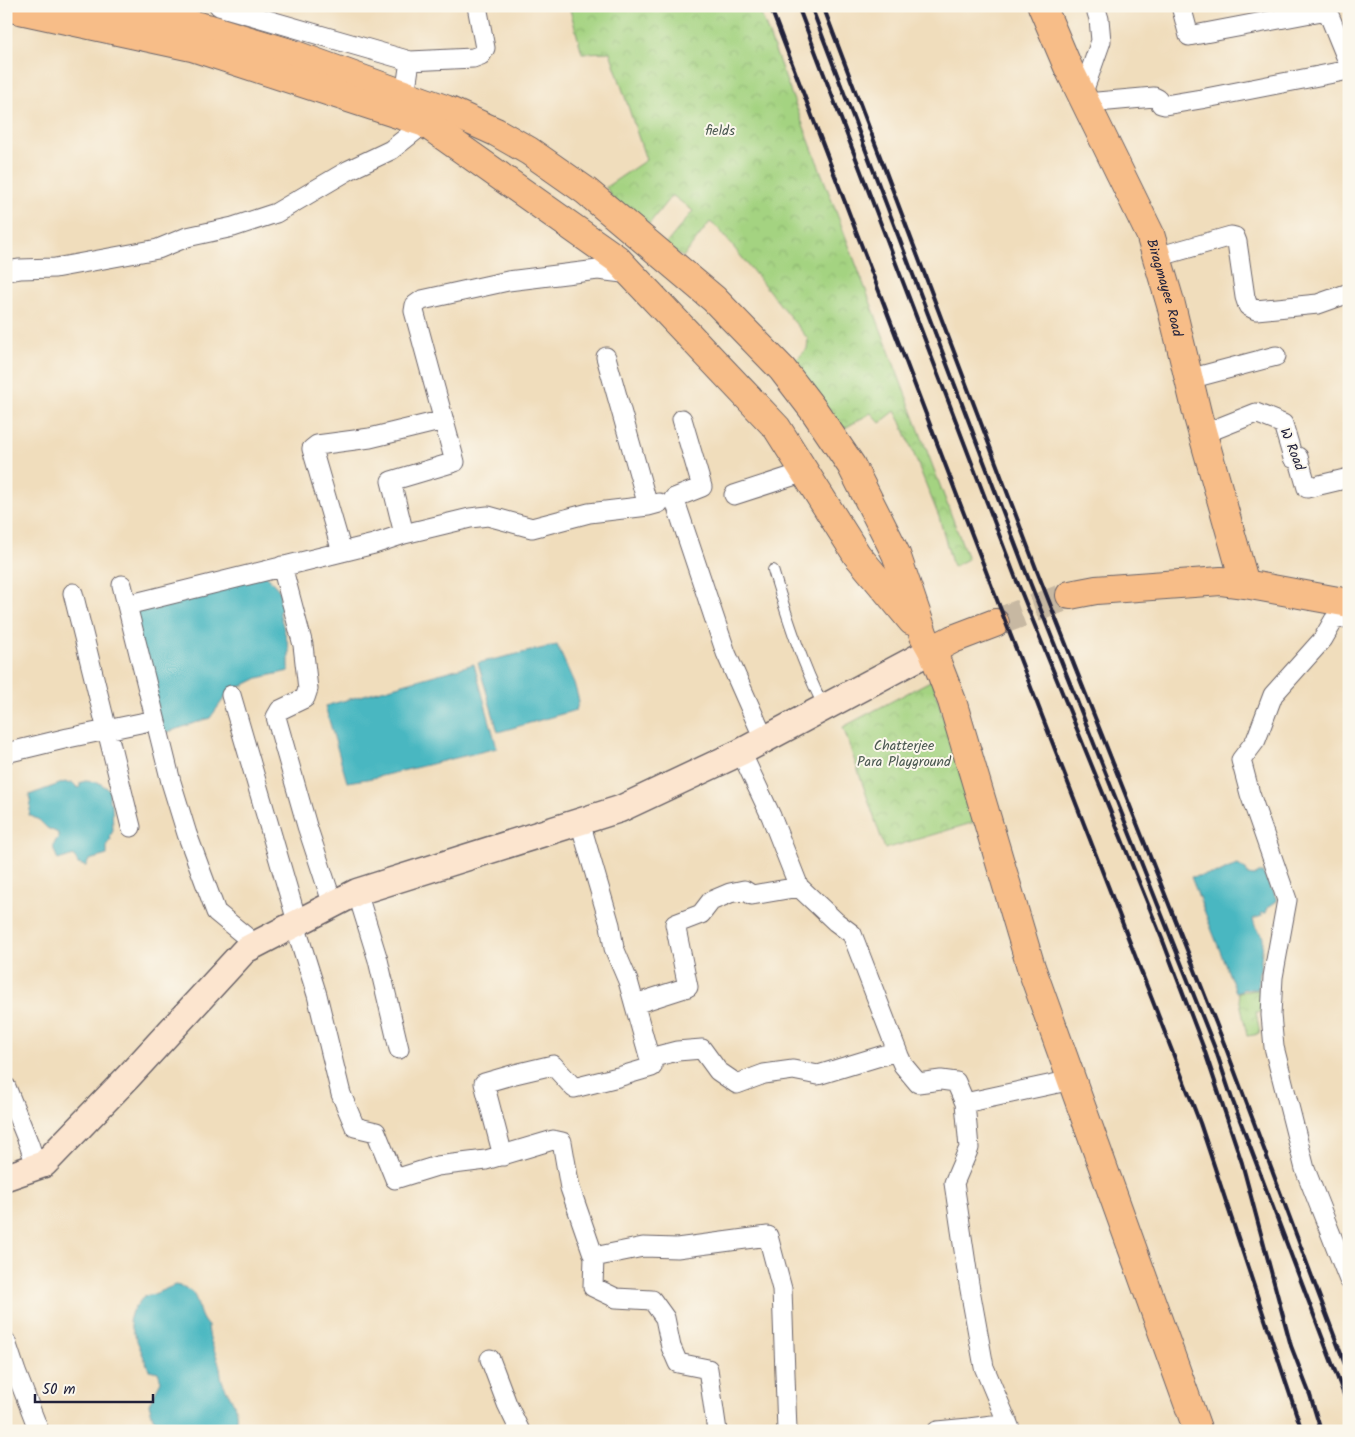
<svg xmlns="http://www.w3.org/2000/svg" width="1355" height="1437" viewBox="0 0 1355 1437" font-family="Kalam,sans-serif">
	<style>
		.park { fill: url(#park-crowns); stroke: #637a5e }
		.water { fill: #48b7c1; stroke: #356c7e }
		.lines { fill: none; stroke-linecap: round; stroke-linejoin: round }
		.primary-tunnel { stroke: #c7b8a2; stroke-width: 28; stroke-dasharray: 28 14; stroke-linecap: butt }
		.lane-casing { stroke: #6a6368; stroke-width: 12 }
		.street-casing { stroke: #6a6368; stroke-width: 21 }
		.secondary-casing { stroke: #6a6368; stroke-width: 29 }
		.primary-casing { stroke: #6a6368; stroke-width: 30 }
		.lane { stroke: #fff; stroke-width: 10 }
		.street { stroke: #fff; stroke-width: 19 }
		.secondary { stroke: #fce5cf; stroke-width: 26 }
		.primary { stroke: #f7bd88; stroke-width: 28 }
		.rail { stroke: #22223b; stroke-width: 4 }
		.labels { text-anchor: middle; stroke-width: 4; stroke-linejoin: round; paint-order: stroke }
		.park-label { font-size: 14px; fill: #495750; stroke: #fbf7ec }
		.street-label { font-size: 14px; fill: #22223b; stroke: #fbf7ec }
	</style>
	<defs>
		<pattern id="park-crowns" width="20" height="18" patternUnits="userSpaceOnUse" patternTransform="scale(1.25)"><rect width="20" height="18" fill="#a4d381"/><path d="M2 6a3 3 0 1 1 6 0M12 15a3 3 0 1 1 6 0" fill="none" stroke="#8db570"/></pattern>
	</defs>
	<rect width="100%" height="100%" fill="#fbf7ec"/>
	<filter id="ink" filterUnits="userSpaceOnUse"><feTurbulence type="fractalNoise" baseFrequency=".02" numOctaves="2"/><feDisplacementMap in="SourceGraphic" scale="10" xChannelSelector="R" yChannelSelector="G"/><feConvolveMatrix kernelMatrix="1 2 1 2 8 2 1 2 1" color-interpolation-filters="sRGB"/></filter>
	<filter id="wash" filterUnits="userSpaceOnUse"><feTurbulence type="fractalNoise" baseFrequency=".0096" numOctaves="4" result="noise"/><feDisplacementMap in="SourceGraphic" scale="20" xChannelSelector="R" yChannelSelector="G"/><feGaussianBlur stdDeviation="1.12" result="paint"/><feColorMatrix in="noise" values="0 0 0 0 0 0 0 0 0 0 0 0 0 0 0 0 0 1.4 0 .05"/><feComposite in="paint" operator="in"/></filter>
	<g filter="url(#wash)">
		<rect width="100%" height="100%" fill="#f0ddbc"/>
		<path class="park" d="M 569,6 L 758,6 L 968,559 L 953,567 L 939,517 L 901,422 L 895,411 L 880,423 L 871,413 L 845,428 L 835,423 L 793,363 L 807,349 L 808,339 L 718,228 L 710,222 L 683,257 L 665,245 L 693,211 L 672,195 L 649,224 L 613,199 L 606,187 L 646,160 L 610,52 L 582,53 Z
			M 932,680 L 975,822 L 885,849 L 843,727 Z
			M 1259,990 L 1270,994 L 1266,1012 L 1256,1012 L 1260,1034 L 1247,1036 L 1238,992 Z"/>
		<path class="water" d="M 265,574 L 280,591 L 280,601 L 283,609 L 279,611 L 289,648 L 289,671 L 258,678 L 228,693 L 210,718 L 162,734 L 133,612 Z
			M 557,645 L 574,683 L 579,701 L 576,710 L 498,732 L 478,663 Z
			M 474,664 L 497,748 L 373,778 L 347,782 L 325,706 Z
			M 85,781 L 98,782 L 110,790 L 109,801 L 112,804 L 113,831 L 110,836 L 111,840 L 107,844 L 107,855 L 89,860 L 86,866 L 78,864 L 74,855 L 58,860 C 55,851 50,847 58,838 L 58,833 L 47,828 L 39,820 L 29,815 L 31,804 L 29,795 L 65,782 L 70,784 L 72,782 L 78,788 L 80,787 L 80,783 Z
			M 1238,865 L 1246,870 L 1248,875 L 1254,876 L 1259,873 L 1263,873 L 1271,889 L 1273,890 L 1277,901 L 1268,907 L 1266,913 L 1261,913 L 1262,916 L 1253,919 L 1255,926 L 1263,937 L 1263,941 L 1258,989 L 1245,989 L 1236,992 L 1191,877 L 1219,873 L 1229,868 Z
			M 175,1285 C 205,1289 192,1311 208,1326 C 209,1343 217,1353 220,1368 C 221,1373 221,1379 223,1383 C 231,1400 243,1412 232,1431 L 168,1431 L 153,1418 L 149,1404 L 161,1381 L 158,1372 L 149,1370 L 129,1321 L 132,1311 L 144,1296 L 154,1294 Z"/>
	</g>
	<g filter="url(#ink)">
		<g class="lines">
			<path class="primary-tunnel" d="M 995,623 L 1070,595"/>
			<g class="lane-casing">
				<path id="lane" d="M 773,570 C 787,617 802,664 824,707"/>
			</g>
			<g class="street-casing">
				<path id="street" d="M 219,6 L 410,61
					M 1181,6 L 1189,36 L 1327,10
					M 1327,6 L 1327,10 L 1349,64
					M 405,95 L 410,61 L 473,58 L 481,55 L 485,48 L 477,6
					M 1082,95 L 1101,41 L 1099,19 L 1095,6
					M 1086,103 L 1154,97 L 1158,99 L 1161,104 L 1165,105 L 1201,99 L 1349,70
					M 1157,257 L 1231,236 L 1235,237 L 1237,242 L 1245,297 L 1248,306 L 1256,310 L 1318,304 L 1349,293
					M 6,271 L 20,269 L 55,268 L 158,249 L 187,237 L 233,227 L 276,213 L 349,170 L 391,150 L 425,123
					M 606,357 L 648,506 L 659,503
					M 1189,379 L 1276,356
					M 682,419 L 702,487 L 674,498 L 726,653 L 764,739
					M 1203,434 L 1256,413 L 1283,424 L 1293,458 L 1298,457 L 1307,488 L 1349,478
					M 734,495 L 805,472
					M 404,534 L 391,481 L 455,462 L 414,311 L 415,305 L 422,300 L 508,281 L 598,270 L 631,274
					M 342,552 L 312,449 L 317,445 L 370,438 L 444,420
					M 282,566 L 303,645 L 308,689 L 305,698 L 280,710 L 276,717 L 307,826 L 333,905
					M 122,585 L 171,782 L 187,834 L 216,912 L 255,944
					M 73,593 L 131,827
					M 127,605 L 374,544 L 404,534 L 470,518 L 488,516 L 532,528 L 589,513 L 648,506
					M 1349,616 L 1334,620 L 1323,639 L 1273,695 L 1256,740 L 1241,760 L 1250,794 L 1287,900 L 1273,977 L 1271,1015 L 1274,1047 L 1305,1169 L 1349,1280
					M 231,695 L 294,911 L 299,922
					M 741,752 L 771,816 L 799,887 L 836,922 L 852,934 L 899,1056 L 903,1065 L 918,1083 L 941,1080 L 956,1082 L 965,1103 L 969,1148 L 954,1183 L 969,1284 L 984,1367 L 1011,1431
					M 6,753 L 68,738 L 155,720
					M 357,892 L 378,960 L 399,1049
					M 306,919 L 297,931 L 317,995 L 341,1094 L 355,1127 L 376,1132 L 395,1179 L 437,1166 L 486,1160 L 553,1140 L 562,1142 L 570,1188 L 594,1257 L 593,1287 L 616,1298 L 652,1300 L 665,1318 L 671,1347 L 678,1363 L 708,1369 L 717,1431
					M 635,1004 L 688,987 L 675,924 L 701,914 L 711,901 L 730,893 L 744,890 L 752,895 L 799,887
					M 650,1058 L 677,1051 L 702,1049 L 718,1071 L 737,1084 L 764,1074 L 793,1070 L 818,1075 L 897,1051
					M 6,1087 L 29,1144 L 36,1166
					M 965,1103 L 1072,1080
					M 503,1156 L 484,1083 L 515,1074 L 553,1065 L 574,1088 L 618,1077 L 652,1067 L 628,981 L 614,948 L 610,925 L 580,822
					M 594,1257 L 643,1247 L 677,1248 L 768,1236 L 782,1289 L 787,1431
					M 6,1342 L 16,1372 L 39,1431
					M 490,1359 L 507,1404 L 520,1431
					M 937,1431 L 969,1428 L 1008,1423"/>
			</g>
			<g class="secondary-casing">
				<path id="secondary" d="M 6,1177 L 44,1164 L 127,1078 L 245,950 L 357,892 L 620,809 L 741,752 L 932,650"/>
			</g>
			<g class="primary-casing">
				<g id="primary">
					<path d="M 99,6 L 152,15 L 207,28 L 290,53 L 445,109 L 496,132 L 529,151 L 586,191 L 714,299 L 782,369 L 815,412 L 851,465 L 896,554 L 924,636 L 932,650 L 952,701 L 1031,967 L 1198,1431"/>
					<path id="s1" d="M 1042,6 L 1068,67 L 1150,234 L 1171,305 L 1198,417 L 1245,584"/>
					<path d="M 6,7 L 192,47 L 425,123 L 617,259 L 631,274 L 777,428 L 857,555 L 912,621"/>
					<path d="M 1070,595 L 1096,590 L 1221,581 L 1245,584 L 1349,603"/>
					<path d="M 932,650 L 953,639 L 995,623"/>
				</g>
			</g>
			<use href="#lane" class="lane"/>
			<use href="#street" class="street"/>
			<use href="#secondary" class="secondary"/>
			<use href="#primary" class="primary"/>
			<path class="rail" d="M 770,6 L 992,587 L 1200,1123 L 1302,1431
				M 798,6 L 1016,579 L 1163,941 L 1204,1049 L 1242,1163 L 1291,1346 L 1310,1395 L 1321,1431
				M 811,6 L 1027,575 L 1216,1051 L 1232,1099 L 1349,1408
				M 823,6 L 1037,571 L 1227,1051 L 1349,1375"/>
		</g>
	</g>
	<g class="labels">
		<g class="park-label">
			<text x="720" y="135">fields</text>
			<text x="904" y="750">Chatterjee<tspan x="904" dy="16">Para Playground</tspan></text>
		</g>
		<g class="street-label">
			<text dy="5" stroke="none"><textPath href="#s1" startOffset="308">Biragmayee Road</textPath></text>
			<text transform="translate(1293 449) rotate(68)" y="5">W Road</text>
		</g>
	</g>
	<rect width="1355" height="1437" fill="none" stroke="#fbf7ec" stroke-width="25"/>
	<path d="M35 1394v8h118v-8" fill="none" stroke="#22223b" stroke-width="2.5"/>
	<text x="42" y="1394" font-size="15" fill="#22223b" stroke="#fbf7ec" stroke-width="4" paint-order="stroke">50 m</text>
</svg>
